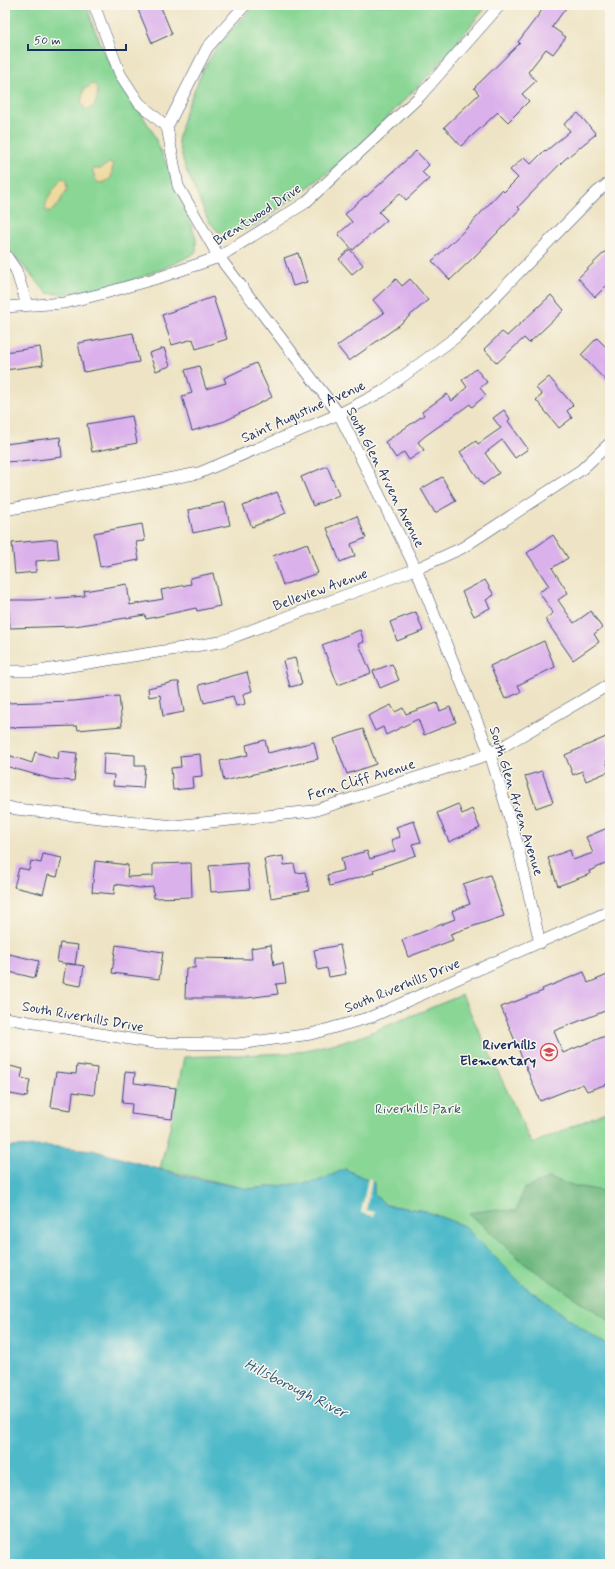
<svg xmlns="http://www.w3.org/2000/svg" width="615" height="1569" viewBox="0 0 615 1569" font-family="Mynerve,sans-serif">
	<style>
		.green { fill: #89d695; stroke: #52827a }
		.forest { fill: #6eb77e; stroke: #44736e }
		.sand { fill: #eeda9e; stroke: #84847e }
		.water { fill: #4eb9c9; stroke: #347494 }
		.pier { fill: #eee4c5 }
		.building { fill: #dbb1ec }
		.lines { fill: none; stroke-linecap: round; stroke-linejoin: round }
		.street-casing { stroke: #3b4a6d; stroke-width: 12 }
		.street { stroke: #fff; stroke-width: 11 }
		.labels { text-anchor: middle; stroke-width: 3; stroke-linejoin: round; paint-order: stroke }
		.street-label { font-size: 14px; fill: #1b2f5e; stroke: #fbf7ec }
		.poi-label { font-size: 14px; font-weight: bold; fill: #1b2f5e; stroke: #fbf7ec; text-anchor: end }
		.park-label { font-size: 14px; fill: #36596c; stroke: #fbf7ec }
		.water-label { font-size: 15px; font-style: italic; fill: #2a587e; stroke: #fbf7ec }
	</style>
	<rect width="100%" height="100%" fill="#fbf7ec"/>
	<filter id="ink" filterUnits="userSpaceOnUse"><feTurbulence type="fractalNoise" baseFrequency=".025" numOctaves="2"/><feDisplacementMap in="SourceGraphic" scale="8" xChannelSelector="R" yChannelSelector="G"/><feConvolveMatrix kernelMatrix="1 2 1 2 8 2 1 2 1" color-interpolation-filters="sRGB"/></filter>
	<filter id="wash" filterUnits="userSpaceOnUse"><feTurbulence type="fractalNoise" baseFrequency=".012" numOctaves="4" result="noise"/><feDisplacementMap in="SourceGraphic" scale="16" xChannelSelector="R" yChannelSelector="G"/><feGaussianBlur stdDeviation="0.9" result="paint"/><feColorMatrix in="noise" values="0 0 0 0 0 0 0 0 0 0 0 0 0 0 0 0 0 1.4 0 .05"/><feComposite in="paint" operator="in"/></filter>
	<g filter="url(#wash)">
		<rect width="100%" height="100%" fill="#eee4c5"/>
		<path class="green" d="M 5,5 L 87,5 L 93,26 L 108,60 L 152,131 L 185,207 L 196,239 L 196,252 C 162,273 87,299 47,293 L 5,245 Z
			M 255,5 L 488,5 L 431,73 L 344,161 L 256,225 L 234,233 L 219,233 L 208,220 L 185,167 L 178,140 L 185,112 L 203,70 L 220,42 Z
			M 462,995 L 532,1144 L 610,1110 L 610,1346 L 595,1338 L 523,1285 L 464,1226 L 425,1211 L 386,1205 L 374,1195 L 373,1183 L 346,1169 L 316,1182 L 248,1189 L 160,1169 L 171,1123 L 184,1057 L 293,1053 L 357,1038 Z"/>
		<path class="forest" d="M 549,1178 L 575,1186 L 610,1192 L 610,1321 L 525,1264 L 469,1213 L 489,1210 L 516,1211 L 524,1189 Z"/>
		<path class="sand" d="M 94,84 L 97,87 C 98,97 97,108 86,110 L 81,103 L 84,89 Z
			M 109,163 L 113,164 L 111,178 L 105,182 L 99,183 L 96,180 L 92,169 L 100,169 Z
			M 62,178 L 66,181 L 67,190 C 61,197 57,213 46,211 C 43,200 56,187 62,178 Z"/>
		<path class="water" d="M 48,1146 L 92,1150 L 183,1176 L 248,1189 L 316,1182 L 345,1169 L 374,1183 L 374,1195 L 386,1205 L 425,1211 L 464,1226 L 523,1285 L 595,1338 L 610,1346 L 610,1564 L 5,1564 L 5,1147 Z"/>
		<path class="pier" d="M 368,1178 L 372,1180 L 366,1210 L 375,1212 L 374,1216 L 361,1213 Z"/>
		<g id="blocks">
			<path class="building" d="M 136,5 L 160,5 L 172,34 L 152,43 Z
				M 546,5 L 568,5 L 552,27 L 566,37 L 553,54 L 546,49 L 528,72 L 536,81 L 522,94 L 529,101 L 508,122 L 498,112 L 461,146 L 444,127 L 479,94 L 474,88 L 520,43 L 518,42 Z
				M 578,113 L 596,134 L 564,160 L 518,207 L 520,209 L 475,256 L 450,280 L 432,261 L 467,228 L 502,190 L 504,192 L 518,178 L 510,170 L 524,157 L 531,164 L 545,150 L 546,151 L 570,131 L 564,124 Z
				M 416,151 L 429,165 L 422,172 L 429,179 L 406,200 L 400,193 L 379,212 L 387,220 L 353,250 L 338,234 L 352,222 L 345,214 L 365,196 L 366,197 Z
				M 610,247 L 610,282 L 595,297 L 578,278 Z
				M 350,249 L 363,265 L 352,274 L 339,259 Z
				M 298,253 L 307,282 L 293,286 L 284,258 Z
				M 396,279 L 402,286 L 410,279 L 428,300 L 397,327 L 349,361 L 337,346 L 384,313 L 373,300 Z
				M 551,295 L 564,310 L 529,343 L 524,338 L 497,363 L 484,349 L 502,332 L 507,336 Z
				M 213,297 L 227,339 L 196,349 L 193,339 L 172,345 L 162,315 Z
				M 133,333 L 139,362 L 84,372 L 78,343 Z
				M 597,338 L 610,351 L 610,385 L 581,355 Z
				M 40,347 L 43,365 L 5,370 L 5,352 Z
				M 164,348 L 170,366 L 156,371 L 149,353 Z
				M 256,363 L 272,397 L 225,421 L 192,431 L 182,396 L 192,393 L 185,370 L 199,366 L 206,389 L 226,383 L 224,378 Z
				M 476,369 L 487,382 L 480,388 L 486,395 L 472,407 L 470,404 L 425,436 L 418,442 L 424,450 L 409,460 L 404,452 L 396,458 L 385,442 L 424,415 L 422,412 L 447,394 L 452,401 L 467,387 L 462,380 Z
				M 549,377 L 573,405 L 567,411 L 572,418 L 559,428 L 536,400 L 542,395 L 536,388 Z
				M 504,410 L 510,419 L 508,421 L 528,449 L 515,458 L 502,440 L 485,453 L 499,473 L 483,485 L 460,452 L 476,441 L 478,444 L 501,428 L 493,418 Z
				M 132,416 L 137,443 L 92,452 L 87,424 Z
				M 60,437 L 62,457 L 20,462 L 20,461 L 5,462 L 5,444 Z
				M 327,466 L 339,495 L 313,506 L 301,477 Z
				M 442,477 L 456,501 L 435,513 L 421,489 Z
				M 277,492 L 286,513 L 252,527 L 243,506 Z
				M 225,502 L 230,525 L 193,533 L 188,510 Z
				M 357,516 L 366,538 L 351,544 L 355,556 L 340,562 L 327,528 Z
				M 142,524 L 145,541 L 136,542 L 139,560 L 100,567 L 94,533 Z
				M 553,535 L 568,558 L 552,568 L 568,593 L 558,600 L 574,623 L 591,611 L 602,628 L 594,634 L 599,642 L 573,660 L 545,619 L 553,613 L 539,592 L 549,586 L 527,553 Z
				M 57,539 L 59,559 L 36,561 L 36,572 L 15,574 L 12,543 Z
				M 307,543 L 318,573 L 283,585 L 273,556 Z
				M 213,573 L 220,606 L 197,611 L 196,608 L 146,619 L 145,615 L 75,626 L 10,628 L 8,600 L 33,600 L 85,596 L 84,591 L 127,584 L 130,605 L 163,599 L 161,590 L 191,584 L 190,578 Z
				M 485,580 L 494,595 L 486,600 L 490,608 L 474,616 L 462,592 Z
				M 416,612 L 423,631 L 397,641 L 390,622 Z
				M 360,630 L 364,642 L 359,644 L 371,673 L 338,685 L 322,645 Z
				M 544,641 L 555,667 L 518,685 L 521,692 L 505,699 L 490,666 Z
				M 295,658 L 302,684 L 290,687 L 283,661 Z
				M 392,664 L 399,680 L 380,688 L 373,671 Z
				M 247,672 L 252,691 L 243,694 L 245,704 L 236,706 L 233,696 L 204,703 L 199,685 Z
				M 174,682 L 179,682 L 184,712 L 163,716 L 160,695 L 149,697 L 148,688 Z
				M 119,696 L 122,726 L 78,730 L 77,726 L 5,728 L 5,703 L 74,701 Z
				M 437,703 L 440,711 L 450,707 L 456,722 L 424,735 L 418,719 L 386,735 L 383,727 L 375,731 L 368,716 L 391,705 L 395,712 L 403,708 L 406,714 Z
				M 363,729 L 376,764 L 347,774 L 334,739 Z
				M 606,737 L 610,746 L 610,759 L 606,761 L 610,771 L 586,781 L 582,771 L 573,775 L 565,755 Z
				M 265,740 L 268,753 L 314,742 L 318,759 L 224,781 L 220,761 L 248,755 L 246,745 Z
				M 59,751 L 77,753 L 74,781 L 51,779 L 5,766 L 5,754 L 32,763 L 35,752 L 58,759 Z
				M 104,753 L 135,755 L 135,766 L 145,766 L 143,788 L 113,786 L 114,775 L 103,774 Z
				M 200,754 L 202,776 L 192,777 L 193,788 L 173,790 L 171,768 L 181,767 L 180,756 Z
				M 542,771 L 553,802 L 536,808 L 525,776 Z
				M 458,804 L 462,814 L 472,809 L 480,828 L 449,842 L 437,813 Z
				M 414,821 L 421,842 L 412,844 L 416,855 L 373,870 L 374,873 L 330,886 L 327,875 L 344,870 L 341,858 L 367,851 L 370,859 L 395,851 L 391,840 L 400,837 L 396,827 Z
				M 610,827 L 610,862 L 589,871 L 590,874 L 558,886 L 548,858 L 570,850 L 573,860 L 593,853 L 586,837 Z
				M 43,854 L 62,858 L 57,877 L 48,875 L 43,894 L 14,887 L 19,868 L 29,870 L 31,861 L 41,863 Z
				M 283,856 L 284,865 L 294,864 L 296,873 L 305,872 L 309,891 L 271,898 L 264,859 Z
				M 95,861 L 128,865 L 127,877 L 153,876 L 153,864 L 191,863 L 192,897 L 154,898 L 153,887 L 140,888 L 115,884 L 114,894 L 92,892 Z
				M 247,863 L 250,889 L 211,892 L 209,866 Z
				M 490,875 L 504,916 L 450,934 L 453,940 L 408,957 L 402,940 L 455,919 L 452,911 L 470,904 L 463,884 Z
				M 60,943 L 78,945 L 75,965 L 57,962 Z
				M 116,945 L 163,952 L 159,979 L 112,973 Z
				M 271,945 L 274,965 L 283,963 L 286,983 L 276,984 L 278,994 L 247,998 L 185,998 L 186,968 L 195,968 L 195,958 L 252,959 L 251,948 Z
				M 340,945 L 346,974 L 329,977 L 327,968 L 318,970 L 314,950 Z
				M 5,953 L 39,961 L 35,978 L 5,971 Z
				M 66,963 L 84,966 L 81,986 L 63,983 Z
				M 584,972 L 588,983 L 610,974 L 610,1009 L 554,1031 L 563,1053 L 610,1034 L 610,1083 L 587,1091 L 583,1084 L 540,1101 L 501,1007 L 543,991 L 542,989 Z
				M 5,1065 L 23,1069 L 21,1078 L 30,1080 L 27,1097 L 5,1093 Z
				M 77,1065 L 97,1068 L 94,1095 L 73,1092 L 71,1110 L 51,1107 L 56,1072 L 76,1074 Z
				M 125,1072 L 135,1073 L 134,1083 L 176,1088 L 172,1119 L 131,1114 L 132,1104 L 122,1103 Z"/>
		</g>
	</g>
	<g filter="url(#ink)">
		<use href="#blocks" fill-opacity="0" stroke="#3b4a6d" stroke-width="1"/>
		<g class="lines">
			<g class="street-casing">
				<path id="street" d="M 94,5 L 120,74 L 139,103 L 167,127
					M 245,5 L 207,48 L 167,127 L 178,186 L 219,257 L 339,414 L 416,569 L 490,754 L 517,842 L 540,943
					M 5,254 L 16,270 L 27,305
					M 5,307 L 64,303 L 105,293 L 161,277 L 219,257 L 305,203 L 419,97 L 500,5
					M 5,510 L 199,473 L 339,414 L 383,391 L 456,337 L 597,192 L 610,182
					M 5,671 L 39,671 L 220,642 L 416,569 L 462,548 L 581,470 L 610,443
					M 5,806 L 16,809 L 174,826 L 313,811 L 490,754 L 610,684
					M 5,1018 L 154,1043 L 238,1044 L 311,1034 L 371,1017 L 610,911"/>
			</g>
			<use href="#street" class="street"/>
		</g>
	</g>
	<defs>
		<g id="school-ring" transform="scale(0.9)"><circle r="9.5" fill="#fbf7ec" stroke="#d1495b" stroke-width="1.5"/><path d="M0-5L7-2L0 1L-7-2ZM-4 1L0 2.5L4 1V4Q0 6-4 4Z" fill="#d1495b"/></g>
	</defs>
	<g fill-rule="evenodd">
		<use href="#school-ring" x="549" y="1052"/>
	</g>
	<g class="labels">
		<g class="street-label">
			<text transform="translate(257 214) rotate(-33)" y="5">Brentwood Drive</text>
			<text transform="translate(303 411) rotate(-24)" y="5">Saint Augustine Avenue</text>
			<text transform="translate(386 477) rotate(63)" y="5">South Glen Arven Avenue</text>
			<text transform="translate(320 589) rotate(-20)" y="5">Belleview Avenue</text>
			<text transform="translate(361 779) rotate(-17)" y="5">Fern Cliff Avenue</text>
			<text transform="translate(517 801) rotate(73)" y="5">South Glen Arven Avenue</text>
			<text transform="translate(402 985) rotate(-22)" y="5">South Riverhills Drive</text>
			<text transform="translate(83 1016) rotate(10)" y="5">South Riverhills Drive</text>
		</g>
		<g class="poi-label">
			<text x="536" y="1049">Riverhills<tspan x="536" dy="16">Elementary</tspan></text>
		</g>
		<g class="park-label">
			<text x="418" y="1113">Riverhills Park</text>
		</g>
		<g class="water-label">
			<text transform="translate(296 1388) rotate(27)" y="5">Hillsborough River</text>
		</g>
	</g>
	<rect width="615" height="1569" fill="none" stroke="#fbf7ec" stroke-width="20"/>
	<path d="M28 44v6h98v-6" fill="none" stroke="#1b2f5e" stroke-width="2"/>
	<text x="34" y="44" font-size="12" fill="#1b2f5e" stroke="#fbf7ec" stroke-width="3" paint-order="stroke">50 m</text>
</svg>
